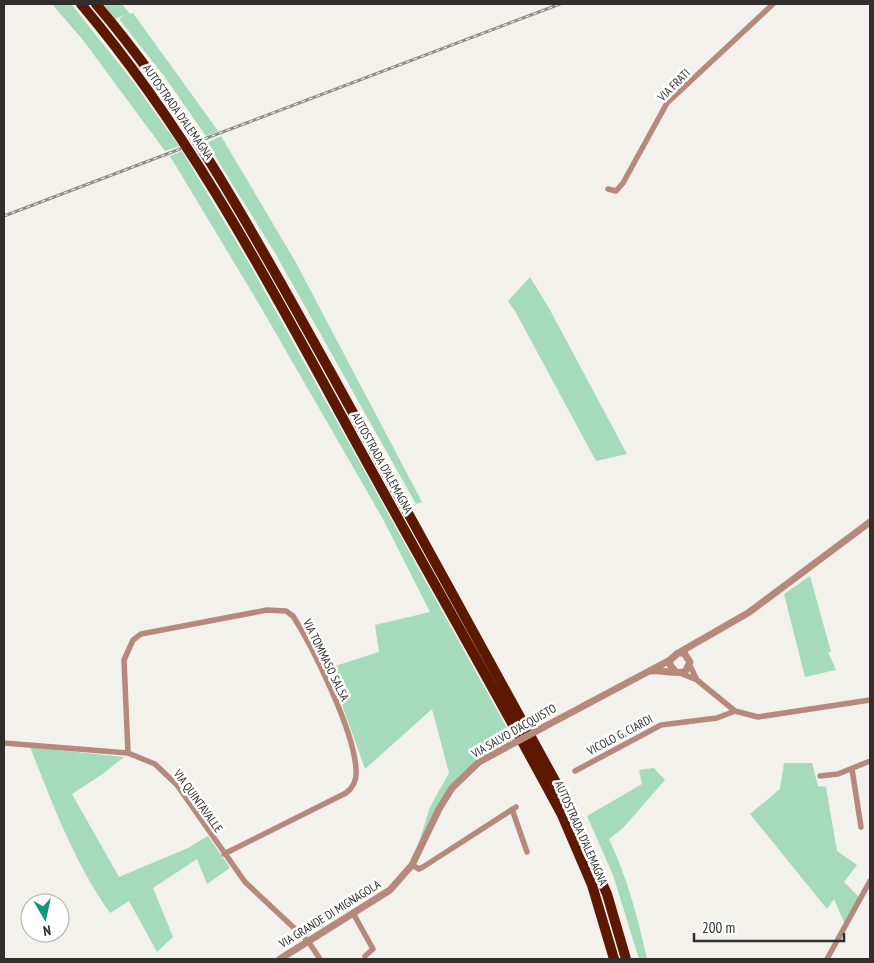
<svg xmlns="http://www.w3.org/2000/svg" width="874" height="963" viewBox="0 0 874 963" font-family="'PT Sans Narrow',sans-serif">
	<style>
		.green { fill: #a5dabb }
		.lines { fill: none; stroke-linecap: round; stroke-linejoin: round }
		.minor { stroke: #b6897c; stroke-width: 5.5 }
		.tertiary { stroke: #b6897c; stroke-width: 7 }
		.motorway { stroke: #5c1801; stroke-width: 10 }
		.rail-casing { stroke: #8e8d8a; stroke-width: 3 }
		.rail { stroke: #fff; stroke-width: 1; stroke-dasharray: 4; stroke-linecap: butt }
		.tertiary-bridge { stroke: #b6897c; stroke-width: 7 }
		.labels { text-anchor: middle; stroke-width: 5; stroke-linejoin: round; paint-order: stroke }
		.street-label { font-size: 12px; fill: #302f2d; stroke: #fff }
	</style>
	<rect width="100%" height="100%" fill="#f2f1ec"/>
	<path class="green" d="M 52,4 L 71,4 L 131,79 L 179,146 L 165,151 L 83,40 Z
		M 103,4 L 122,4 L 130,14 L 133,13 L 218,131 L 206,136 L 164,76 L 119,19 L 126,14 L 115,19 Z
		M 221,136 L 295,261 L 422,502 L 416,504 L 275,253 L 207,143 Z
		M 182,151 L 249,263 L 513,739 L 475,761 L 450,788 L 414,858 L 430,807 L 449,773 L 432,709 L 365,769 L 329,668 L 379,652 L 375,625 L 430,612 L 383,519 L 259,304 L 170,156 Z
		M 530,277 L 550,310 L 627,454 L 596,461 L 515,311 L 508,301 Z
		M 810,576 L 831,652 L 828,652 L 836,670 L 805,677 L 784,594 Z
		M 30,747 L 124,757 L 104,773 L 72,794 L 119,877 L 188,848 L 208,836 L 230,868 L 207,884 L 197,859 L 153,888 L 173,937 L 157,952 L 129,901 L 110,913 C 74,862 53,805 30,747 Z
		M 784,763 L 812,763 L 818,786 L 826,787 L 837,851 L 857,865 L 844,882 L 860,898 L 846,927 L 834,899 L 827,909 L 750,814 L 780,789 Z
		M 654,768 L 665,780 L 623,828 L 609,839 C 627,877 638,918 647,959 L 639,959 L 613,875 L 587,816 L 642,784 L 639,770 Z"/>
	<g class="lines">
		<path class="minor" d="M 608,189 L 616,191 L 623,183 L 667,103 L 773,4
			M 680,673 L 697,680 L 690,666
			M 697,680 L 735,711 L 758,717 L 870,700
			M 4,743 L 128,753 L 155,764 L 177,785 L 245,882 L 308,941 L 320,959
			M 128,753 L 124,660 L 133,640 L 141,634 L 267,610 L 286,611 L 293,616 C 314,649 354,731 356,769 C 357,779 354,787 346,793 L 224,854
			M 852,769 L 861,827
			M 575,771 L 661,725 L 717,718 L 735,711
			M 820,776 L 838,774 L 870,761
			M 512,809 L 527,852
			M 412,865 L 419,869 L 423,867 L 516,807
			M 353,913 L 373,949 L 365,956
			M 827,959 L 870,881"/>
		<path class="tertiary" d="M 680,652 L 748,613 L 870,522
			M 652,671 C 663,670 674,674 685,672 L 690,662 L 684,653 L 678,653 L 670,660 L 670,665 L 676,672
			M 544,727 L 670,660
			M 280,959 L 390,890 L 412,865 L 439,809 L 452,788 L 479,762 L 505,748"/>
		<path class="motorway" d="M 81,4 C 192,135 271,287 353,437 C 422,563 494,688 562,815 L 592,885 L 614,959
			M 96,4 C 191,115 259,244 330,371 C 408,514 487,656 565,799 L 607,894 L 626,959"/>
		<g class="rail-casing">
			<path id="rail" d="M 204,139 L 560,4
				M 4,216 L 180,149"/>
		</g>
		<use href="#rail" class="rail"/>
		<path class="tertiary-bridge" d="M 505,748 L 544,727"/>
	</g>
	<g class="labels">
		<g class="street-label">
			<text transform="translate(674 85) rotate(-45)" y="4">VIA FRATI</text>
			<text transform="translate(178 112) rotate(55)" y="4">AUTOSTRADA D'ALEMAGNA</text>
			<text transform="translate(382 463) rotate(61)" y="4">AUTOSTRADA D'ALEMAGNA</text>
			<text transform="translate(326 660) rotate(64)" y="4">VIA TOMMASO SALSA</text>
			<text transform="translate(514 731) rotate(-30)" y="4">VIA SALVO D'ACQUISTO</text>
			<text transform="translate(620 735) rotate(-28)" y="4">VICOLO G. CIARDI</text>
			<text transform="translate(198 801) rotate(54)" y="4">VIA QUINTAVALLE</text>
			<text transform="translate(581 833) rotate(66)" y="4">AUTOSTRADA D'ALEMAGNA</text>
			<text transform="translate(330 914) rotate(-32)" y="4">VIA GRANDE DI MIGNAGOLA</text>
		</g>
	</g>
	<rect width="874" height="963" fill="none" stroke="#302f2d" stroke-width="10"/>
	<g transform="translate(45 918) rotate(171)"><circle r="24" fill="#ffffff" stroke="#acacab"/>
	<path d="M0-4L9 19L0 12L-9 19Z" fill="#1a9479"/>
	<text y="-8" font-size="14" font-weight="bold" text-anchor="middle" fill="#302f2d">N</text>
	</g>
	<path d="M694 933v8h150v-8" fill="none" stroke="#302f2d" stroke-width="2.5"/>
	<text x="702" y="933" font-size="15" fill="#302f2d" stroke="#ffffff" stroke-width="4" paint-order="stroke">200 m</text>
</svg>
